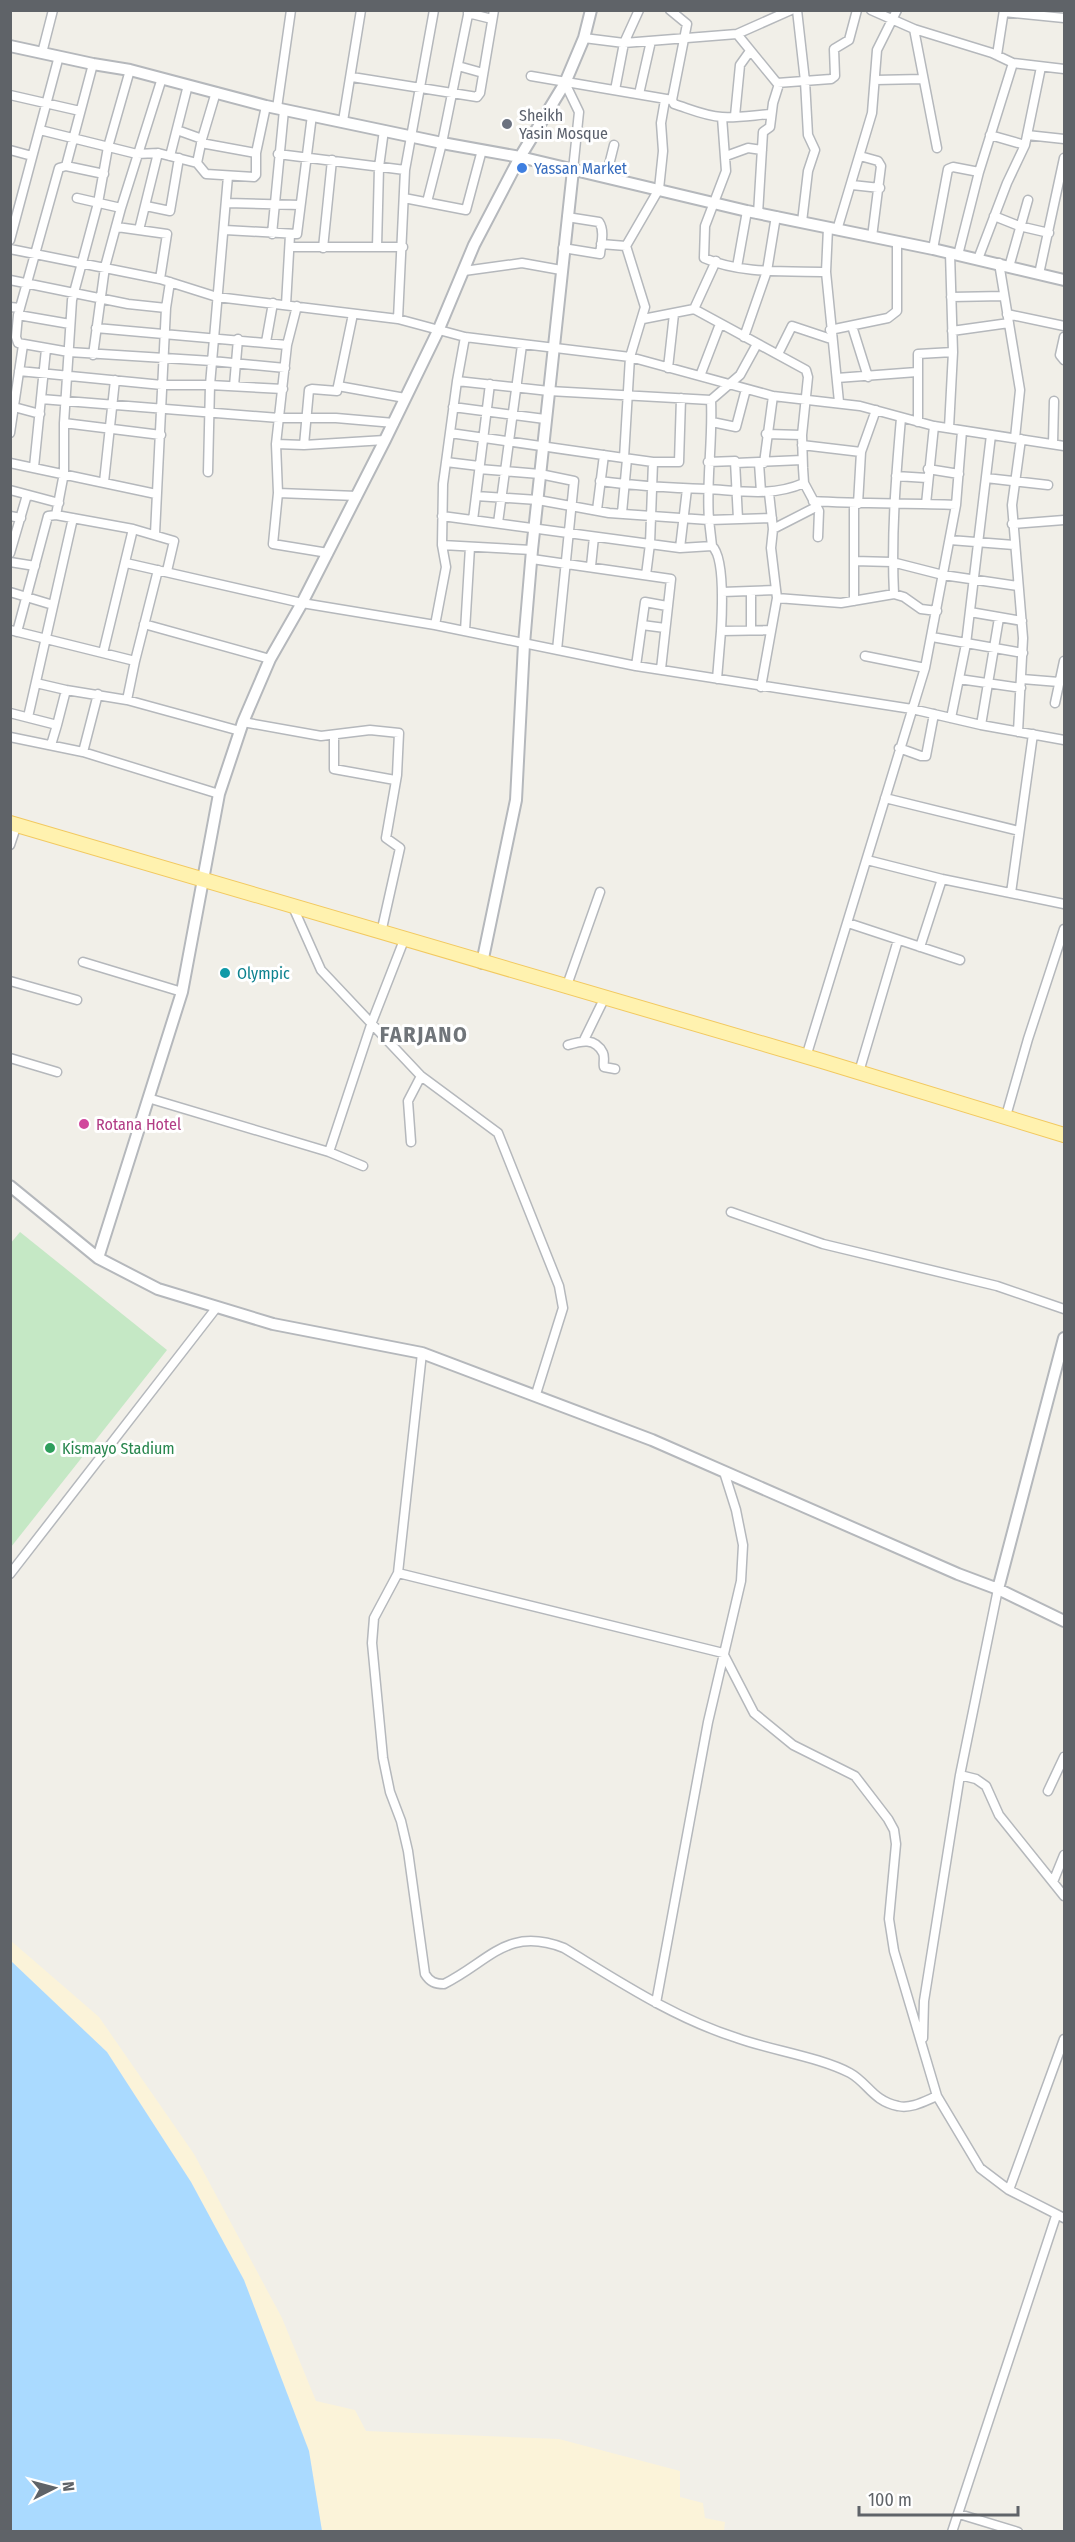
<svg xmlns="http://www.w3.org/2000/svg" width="1075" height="2542" viewBox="0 0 1075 2542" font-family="'Fira Sans Condensed',sans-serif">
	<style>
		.green { fill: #c5e8c5 }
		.sand { fill: #fbf3d9 }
		.water { fill: #aadaff }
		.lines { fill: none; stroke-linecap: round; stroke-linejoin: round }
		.minor-casing { stroke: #b5b8bc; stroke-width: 11 }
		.tertiary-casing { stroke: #b5b8bc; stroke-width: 14 }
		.primary-casing { stroke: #f2c960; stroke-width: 16 }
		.minor { stroke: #fff; stroke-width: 8 }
		.tertiary { stroke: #fff; stroke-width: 10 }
		.primary { stroke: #fff2af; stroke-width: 14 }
		.worship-dot { fill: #6b7280; stroke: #fff; stroke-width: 2 }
		.shop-dot { fill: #3f7fe0; stroke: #fff; stroke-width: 2 }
		.culture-dot { fill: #0f9aa8; stroke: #fff; stroke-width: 2 }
		.hotel-dot { fill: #d1479c; stroke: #fff; stroke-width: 2 }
		.leisure-dot { fill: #2e9e5b; stroke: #fff; stroke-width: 2 }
		.labels { text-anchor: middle; stroke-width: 6; stroke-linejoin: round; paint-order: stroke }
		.worship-label { font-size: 16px; fill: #5b616d; stroke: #fff; text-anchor: start }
		.shop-label { font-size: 16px; fill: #366cbe; stroke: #fff; text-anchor: start }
		.culture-label { font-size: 16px; fill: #0d838f; stroke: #fff; text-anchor: start }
		.hotel-label { font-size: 16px; fill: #b23c85; stroke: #fff; text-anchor: start }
		.leisure-label { font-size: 16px; fill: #27864d; stroke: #fff; text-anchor: start }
		.district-label { font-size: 22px; font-weight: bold; letter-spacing: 1.5px; fill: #70757a; stroke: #fff }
	</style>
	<rect width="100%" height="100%" fill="#f1efe8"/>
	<path class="green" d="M 20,1232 L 167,1350 L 11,1547 L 10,1244 Z"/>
	<path class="sand" d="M 10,1940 L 99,2017 L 194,2154 L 282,2318 L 316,2401 L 355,2410 L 366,2431 L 559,2439 L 680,2471 L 680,2497 L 703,2503 L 705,2518 L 725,2522 L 724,2531 L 322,2531 L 309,2451 L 244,2280 L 191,2182 L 107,2052 L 11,1961 Z"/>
	<path class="water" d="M 11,1961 L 107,2052 L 191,2182 L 244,2280 L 309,2451 L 322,2531 L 11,2531 Z"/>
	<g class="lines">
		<g class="minor-casing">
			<path id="minor" d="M 797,10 L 805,81 L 808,135 L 815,150 L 808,171 L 802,222
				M 871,10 L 914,29 L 992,53 L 1013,63 L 979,172 L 958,255
				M 1004,12 L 1064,18
				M 468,13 L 492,19
				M 914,29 L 937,148
				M 737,34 L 777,83 L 831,79 L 835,76 L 834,49 L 849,40 L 857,10
				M 584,38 L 624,43 L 737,34 L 791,10
				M 42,53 L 53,10
				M 997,55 L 1004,10
				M 1013,63 L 1064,69
				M 458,66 L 483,73
				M 531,76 L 672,100 L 687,24 L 670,10
				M 352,77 L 477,97 L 480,93 L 494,10
				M 875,80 L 923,79
				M 565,83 L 579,112 L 573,170
				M 615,90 L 624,43 L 639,10
				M 216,92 L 202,139 L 197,163 L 206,174 L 254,177 L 256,175 L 256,153 L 266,106
				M 639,94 L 651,41
				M 10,95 L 80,111
				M 672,100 L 674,104 C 690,109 705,116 722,117 C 738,118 755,115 771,114
				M 277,108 L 291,10
				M 735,116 L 740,65 L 750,51
				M 722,117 L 726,171 L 705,226 L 704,258 C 740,274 786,271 826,272
				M 343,121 L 361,10
				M 40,130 L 137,154 L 158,153 L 197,163
				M 177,130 L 202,139
				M 990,135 L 1025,145
				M 1027,135 L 1064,139
				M 201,143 L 256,153
				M 10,150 L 32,156
				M 278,154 L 405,170
				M 170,156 L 188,85
				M 726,156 L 748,148 L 762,150
				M 860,156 L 878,161 L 881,166 L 872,237
				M 66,166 L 93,64
				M 104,174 L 66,166 L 59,168 L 18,315 L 16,337 L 18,343 L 69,352 L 212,361 L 285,368
				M 606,177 L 614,145
				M 852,185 L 880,188
				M 77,198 L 121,208 L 105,267 L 93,355
				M 404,198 L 466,210 L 482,150
				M 427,202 L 442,143 L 469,10
				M 227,203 L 300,205
				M 146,206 L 170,211 L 179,158
				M 121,208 L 162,78
				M 758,214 L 763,132 L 770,127 L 773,103 L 779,84
				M 994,216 L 1019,226 L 1049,233
				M 117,227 L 167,234 L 160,279
				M 828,228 L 826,272 L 839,402
				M 139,230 L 158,153
				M 225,230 L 297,234 L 312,115
				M 837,230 L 872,113 L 877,50 L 897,10
				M 272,234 L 284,110
				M 10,240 L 59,56
				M 601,244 L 626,246
				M 290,247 L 403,247
				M 377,247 L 379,167 L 384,130
				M 323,248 L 332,160
				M 563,248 L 600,254 C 601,244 605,231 599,222 L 567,217
				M 10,249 L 160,279 L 217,297 L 398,319 L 465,337 L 630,357 L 773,396 L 860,406 L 934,426 L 1064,446
				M 933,249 L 948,169 L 953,167 L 979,172
				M 978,259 L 1007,183 L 1025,145 L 1041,67
				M 999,263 L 1020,390 L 1015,438
				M 737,267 L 747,211
				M 1009,267 L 1028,200
				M 464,271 L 522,263 L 561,270
				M 1039,274 L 1064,158
				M 10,280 L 128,304 L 166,308
				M 951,297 L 1004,296
				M 286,305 L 290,235
				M 297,306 L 287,345 L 276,444 L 278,493 L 273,544 L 328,553
				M 10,307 L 20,308
				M 694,309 L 716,261
				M 1007,314 L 1064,326
				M 18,315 L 70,324
				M 398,319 L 405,170 L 434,10
				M 643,319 L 694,309 L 806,370 L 808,377 L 802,435 L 803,468 L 804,483 L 819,511 L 818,537
				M 852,326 L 868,377
				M 96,328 L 287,345
				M 830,330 L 888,318 L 897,311 L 897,242
				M 952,331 L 1009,323
				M 744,337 L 767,271 L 776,216
				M 1064,337 L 1060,355 L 1064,360
				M 266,342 L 273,303
				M 778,354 L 792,326 L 831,339
				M 668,368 L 674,314
				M 19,371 L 162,385 L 210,385 L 283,389
				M 700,376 L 720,324
				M 837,378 L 917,372
				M 457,381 L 549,391 L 711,400 L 740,375 L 757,344
				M 234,386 L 238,339
				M 338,386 L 405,398
				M 41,399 L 279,418 L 336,418 L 394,423
				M 14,407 L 40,414
				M 453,407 L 545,419
				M 712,422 L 736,427 L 746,389
				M 918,422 L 918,354 L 953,352
				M 64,423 L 161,435
				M 949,428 L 953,352 L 950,253
				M 10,433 L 23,345
				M 450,433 L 624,458 L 630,357 L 645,307 L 626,246 L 659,189 L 663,151 L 661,123 L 665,100
				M 766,434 L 802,435
				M 276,444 L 304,445 L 385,440
				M 1053,444 L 1054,401
				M 304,445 L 309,390 L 312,389 L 337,391 L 353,314
				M 802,445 L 861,452
				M 624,458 L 653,462 L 679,462 L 681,398
				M 446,462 L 479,466
				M 708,462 L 735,461 L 738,519
				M 10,463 L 156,494
				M 736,463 L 802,460
				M 759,463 L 761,492
				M 764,463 L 773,396
				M 34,467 L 46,349
				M 479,469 L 540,474 L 574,481 L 557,650
				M 928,469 L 959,474
				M 208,472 L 210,385 L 228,176
				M 896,476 L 927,478
				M 986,478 L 1048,485
				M 600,481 C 636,486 671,488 708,489 C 741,491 772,497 804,483
				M 104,482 L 115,380
				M 10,490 L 59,503
				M 278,493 L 357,496
				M 476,496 L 538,500 L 609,513 L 709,520 C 706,480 713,441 711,400
				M 813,501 C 860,504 908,503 956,505
				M 854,504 L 854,601
				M 858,504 L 861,452 L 876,410
				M 926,504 L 934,426
				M 597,510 L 604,455
				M 622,513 L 627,459
				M 56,515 L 64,473 L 64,423 L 72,300 L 98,203 L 108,147 L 130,70
				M 10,516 L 21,518
				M 442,516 L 650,544 L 680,548 L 712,546 C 725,557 722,613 721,631
				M 473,520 L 490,384
				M 498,523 L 522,345
				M 1012,524 L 1064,520
				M 773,529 L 816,507
				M 155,534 L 166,308 L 170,282
				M 950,540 L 1014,545
				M 442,545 L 532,550
				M 712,546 L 709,520 L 772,518
				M 680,548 L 687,489
				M 10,553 L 27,495
				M 532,559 L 671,579 L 661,669
				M 854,561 L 892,562 L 943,575 L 1018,586
				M 10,562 L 35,566
				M 126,563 L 302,603 L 435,625 L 636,666 L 912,709 L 981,725 L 1064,740
				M 591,566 L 594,537
				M 646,575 L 650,544 L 653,462
				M 10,592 L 53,605
				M 722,592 L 776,590
				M 894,594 C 891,535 896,476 901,418
				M 777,598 L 841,603 L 894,594 L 904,597 L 921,609 L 937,611
				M 970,612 L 1022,621
				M 144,624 L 270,659
				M 435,625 L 446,567 L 442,545 L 443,484 L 457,381 L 465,337
				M 642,625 L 665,628
				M 751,629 L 751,592
				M 10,630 L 135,661 L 158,570
				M 465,631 L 470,547
				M 17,632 L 48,516 L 56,515 L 133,529
				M 932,637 L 1023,653
				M 103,653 L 133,529 L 174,541 L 167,571
				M 865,656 L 925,668
				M 636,666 L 645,602 L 667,606
				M 717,679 L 721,631 L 771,630
				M 959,679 L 1021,688
				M 1022,679 L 1059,682
				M 36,683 L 66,690 L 127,700 L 240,731
				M 761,687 L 777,598 L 771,548 L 773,529 L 769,493
				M 127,700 L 135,661
				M 1055,703 L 1064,661
				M 10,713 L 57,725 L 66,690
				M 28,717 L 73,518
				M 951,718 L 966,644 L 991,435
				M 243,722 L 321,736 L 370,730 L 399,733 L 397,775 L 386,838 L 400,848 L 381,933
				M 981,725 L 999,618
				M 1018,732 L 1023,638 L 1012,505 L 1021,439
				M 334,736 L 334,769 L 395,780
				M 10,737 L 83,752 L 98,694
				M 51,745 L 57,725
				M 899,748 L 921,756 L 926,756 L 934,714
				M 83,752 L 219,794
				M 885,798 L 1019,831
				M 10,845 L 17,824
				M 867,860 L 942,879 L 1064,904
				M 1011,893 L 1033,734
				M 293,907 L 321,970 L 421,1076 L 498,1133 L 559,1286 L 563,1308 L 536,1394
				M 848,923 L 960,960
				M 920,947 L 942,879
				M 83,962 L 182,992
				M 10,981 L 77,1000
				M 566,988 L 600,892
				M 584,1040 L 604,999
				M 568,1045 C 581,1041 595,1037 603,1053 C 605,1057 603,1063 604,1067 L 615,1069
				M 806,1057 L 925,668 L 956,505 L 962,431
				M 10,1058 L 57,1072
				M 859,1072 L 898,940
				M 148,1098 L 329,1152 L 363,1166
				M 1006,1116 L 1028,1039 L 1064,929
				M 411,1142 L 408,1101 L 421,1076
				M 329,1152 L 372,1022 L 404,940
				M 731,1212 L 823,1244 L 997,1286 L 1064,1309
				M 422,1353 L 398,1573 L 374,1618 L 372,1643 L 383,1758 L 390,1792 L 401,1821 L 408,1851 L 425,1974 C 430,1982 435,1984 444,1984 C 490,1961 507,1926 564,1948 C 620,1982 674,2018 737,2038 C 770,2050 820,2057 850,2073 C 868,2083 873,2101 898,2106 C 911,2109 925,2101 937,2096
				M 398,1573 L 723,1653 L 754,1713 L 793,1745 L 855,1776 L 888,1819 L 894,1830 L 896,1844 L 889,1919 L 894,1951 L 937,2096 L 980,2168 L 1009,2190 L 1064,2218
				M 10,1574 L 217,1307
				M 960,1775 L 976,1779 L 986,1786 L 999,1815 L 1064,1896
				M 1048,1791 L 1064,1757
				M 1053,1882 L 1064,1855
				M 656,2003 L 708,1722 L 741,1581 L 743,1545 L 736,1510 L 724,1472
				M 923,2038 L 924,2001 L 960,1775 L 998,1589
				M 1009,2190 L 1064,2039
				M 959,2514 L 1018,2532
				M 952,2532 L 1056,2216"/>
		</g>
		<g class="tertiary-casing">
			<path id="tertiary" d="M 10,46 L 93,64 L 130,70 L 266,106 L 442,143 L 520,157 L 747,211 L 933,249 L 1064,280
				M 482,963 L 516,800 L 524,644 L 532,550 L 573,170
				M 10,1186 L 98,1258 L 158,1289 L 273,1324 L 422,1353 L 652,1440 L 958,1574 L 998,1589 L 1064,1621
				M 98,1258 L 182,992 L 219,794 L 243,722 L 270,659 L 302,603 L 385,440 L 438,331 L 474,245 L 520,157 L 565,83 L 584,38 L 591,10
				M 998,1589 L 1064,1338"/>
		</g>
		<g class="primary-casing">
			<path id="primary" d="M 10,823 L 822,1061 L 1064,1135"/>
		</g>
		<use href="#minor" class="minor"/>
		<use href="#tertiary" class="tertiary"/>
		<use href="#primary" class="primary"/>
	</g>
	<circle class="worship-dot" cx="507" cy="124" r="6"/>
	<circle class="shop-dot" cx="522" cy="168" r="6"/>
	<circle class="culture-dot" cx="225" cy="973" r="6"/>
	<circle class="hotel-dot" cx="84" cy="1124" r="6"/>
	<circle class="leisure-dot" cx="50" cy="1448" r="6"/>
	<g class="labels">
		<g class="worship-label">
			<text x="519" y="121">Sheikh<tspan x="519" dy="18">Yasin Mosque</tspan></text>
		</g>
		<g class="shop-label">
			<text x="534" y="174">Yassan Market</text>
		</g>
		<g class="culture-label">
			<text x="237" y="979">Olympic</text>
		</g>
		<g class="hotel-label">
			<text x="96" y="1130">Rotana Hotel</text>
		</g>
		<g class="leisure-label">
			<text x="62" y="1454">Kismayo Stadium</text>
		</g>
		<g class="district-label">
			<text x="424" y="1042">FARJANO</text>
		</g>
	</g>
	<rect width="1075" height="2542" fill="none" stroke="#5f6368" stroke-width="24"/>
	<g transform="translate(54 2488) rotate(84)" stroke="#ffffff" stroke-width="4.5" paint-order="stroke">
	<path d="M0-4.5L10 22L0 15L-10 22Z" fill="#5f6368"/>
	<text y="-9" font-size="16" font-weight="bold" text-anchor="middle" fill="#5f6368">N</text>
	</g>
	<path d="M859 2506v9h159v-9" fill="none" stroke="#5f6368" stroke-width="3"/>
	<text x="868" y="2506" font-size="18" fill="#5f6368" stroke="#ffffff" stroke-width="4.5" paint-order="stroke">100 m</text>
</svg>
